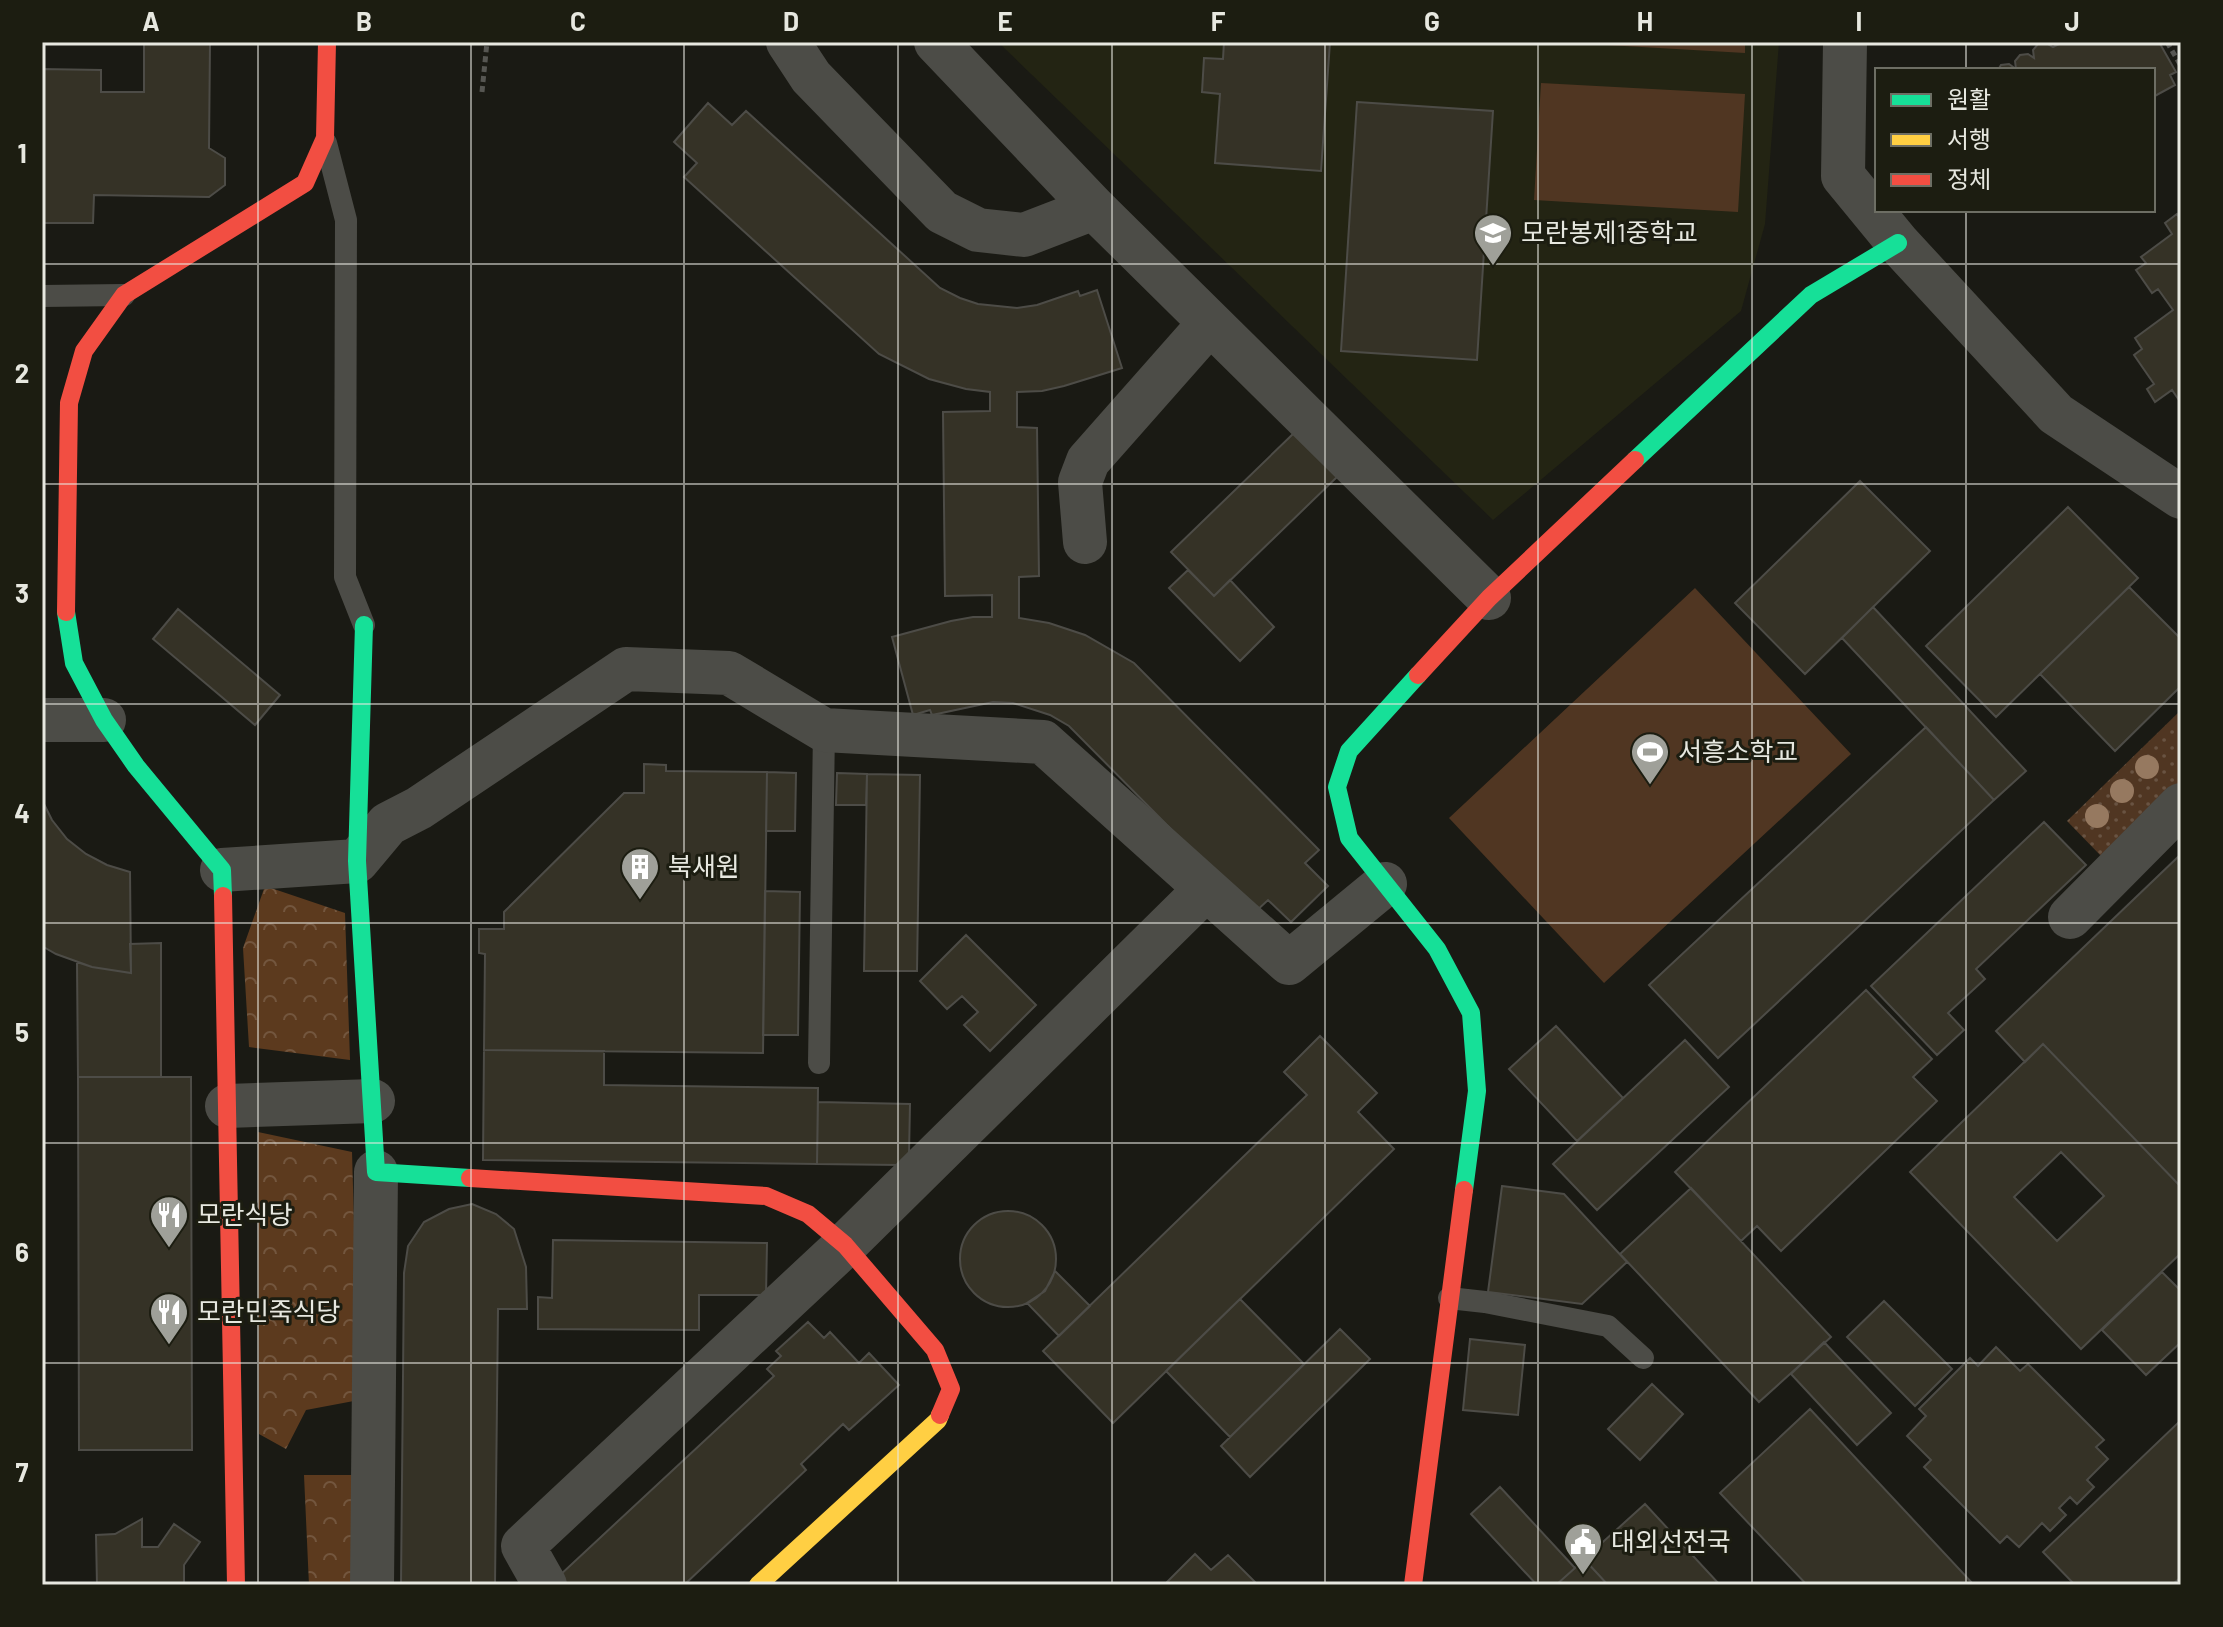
<svg xmlns="http://www.w3.org/2000/svg" width="2223" height="1627" viewBox="0 0 2223 1627" font-family="Barlow,'Noto Sans KR',sans-serif">
	<style>
		.built { fill: #232413 }
		.grass { fill: url(#grass-dots) }
		.forest { fill: url(#forest-crowns) }
		.garden { fill: #503622 }
		.building { fill: #353226; stroke: #4d4c47; stroke-width: 2; fill-rule: evenodd }
		.lines { fill: none; stroke-linecap: round; stroke-linejoin: round }
		.path { stroke: #565652; stroke-width: 5; stroke-dasharray: 6 4; stroke-linecap: butt }
		.lane { stroke: #4c4c47; stroke-width: 22 }
		.street { stroke: #4c4c47; stroke-width: 44 }
		.fast { stroke: #16e098; stroke-width: 18 }
		.slow { stroke: #ffcf43; stroke-width: 18 }
		.jam { stroke: #f24e42; stroke-width: 18 }
		.tree { fill: #967960 }
		.grid { fill: none; stroke: #e7e8e0; stroke-width: 2; stroke-opacity: 0.55 }
		.labels { text-anchor: middle; stroke-width: 6; stroke-linejoin: round; paint-order: stroke }
		.poi-label { font-size: 26px; fill: #e7e8e0; stroke: #1c1d11; text-anchor: start }
		.neatline { fill: none; stroke: #e7e8e0; stroke-width: 3 }
		.grid-label { font-size: 26px; text-anchor: middle; font-weight: bold; fill: #e7e8e0 }
	</style>
	<defs>
		<pattern id="grass-dots" width="8" height="8" patternUnits="userSpaceOnUse" patternTransform="scale(2)"><rect width="8" height="8" fill="#503622"/><path d="M2 2h.1M6 6h.1" fill="none" stroke="#695342" stroke-width="1.8" stroke-linecap="round"/></pattern>
		<pattern id="forest-crowns" width="20" height="18" patternUnits="userSpaceOnUse" patternTransform="scale(2)"><rect width="20" height="18" fill="#5c3a1e"/><path d="M2 6a3 3 0 1 1 6 0M12 15a3 3 0 1 1 6 0" fill="none" stroke="#73563e"/></pattern>
	</defs>
	<rect width="100%" height="100%" fill="#1a1a14"/>
	<path class="built" d="M 998,42 L 1779,42 L 1765,224 L 1741,311 L 1493,520 Z"/>
	<path class="grass" d="M 2181,710 L 2181,781 L 2102,857 L 2067,821 Z"/>
	<path class="forest" d="M 265,886 L 345,913 L 350,1060 L 249,1047 L 243,948 Z
		M 258,1132 L 352,1152 L 359,1400 L 306,1410 L 286,1449 L 259,1434 Z
		M 304,1475 L 356,1475 L 357,1585 L 309,1585 Z"/>
	<path class="garden" d="M 1555,42 L 1745,42 L 1745,53 Z
		M 1541,83 L 1745,94 L 1738,212 L 1534,200 Z
		M 1695,588 L 1851,754 L 1604,983 L 1449,818 Z"/>
	<path class="building" d="M 144,42 L 210,42 L 209,148 L 225,158 L 225,185 L 209,197 L 94,195 L 93,223 L 42,223 L 42,69 L 101,70 L 101,92 L 144,92 Z
		M 1224,42 L 1330,42 L 1321,171 L 1215,163 L 1220,94 L 1202,92 L 1204,58 L 1223,59 Z
		M 2063,42 L 2159,42 L 2176,72 L 2170,75 L 2175,85 L 2153,97 L 2153,70 L 1998,70 L 2001,65 L 2009,64 L 2016,69 L 2015,61 L 2020,55 L 2028,54 L 2034,58 L 2033,50 L 2038,44 L 2046,43 L 2053,47 Z
		M 1357,102 L 1493,111 L 1477,360 L 1341,351 Z
		M 708,103 L 732,125 L 746,111 L 940,288 L 960,298 L 978,304 L 1017,308 L 1037,305 L 1078,291 L 1080,296 L 1097,290 L 1122,368 L 1064,386 L 1042,391 L 1017,392 L 1017,427 L 1037,428 L 1039,576 L 1019,577 L 1019,618 L 1049,623 L 1085,635 L 1134,663 L 1319,850 L 1305,863 L 1328,886 L 1291,922 L 1268,900 L 1254,913 L 1069,726 L 1050,715 L 1013,703 L 993,702 L 932,715 L 930,710 L 913,715 L 892,637 L 951,621 L 973,617 L 992,617 L 992,595 L 945,596 L 943,412 L 990,411 L 990,392 L 966,389 L 929,379 L 879,354 L 684,177 L 697,163 L 674,142 Z
		M 2177,214 L 2181,220 L 2181,403 L 2172,390 L 2155,402 L 2147,389 L 2154,384 L 2134,355 L 2142,349 L 2135,338 L 2173,310 L 2158,289 L 2152,293 L 2136,270 L 2146,263 L 2141,257 L 2172,234 L 2165,223 Z
		M 1294,433 L 1337,477 L 1214,596 L 1171,552 Z
		M 1860,481 L 1930,551 L 1805,674 L 1735,603 Z
		M 2068,507 L 2138,578 L 1996,717 L 1926,646 Z
		M 1188,570 L 1214,596 L 1230,580 L 1274,627 L 1240,661 L 1169,588 Z
		M 2129,587 L 2181,639 L 2181,686 L 2115,751 L 2040,674 Z
		M 1873,607 L 2026,771 L 1994,800 L 1842,638 Z
		M 178,609 L 280,695 L 255,725 L 153,639 Z
		M 1926,727 L 1994,800 L 1718,1058 L 1649,985 Z
		M 644,764 L 666,765 L 666,771 L 767,772 L 763,1053 L 484,1050 L 485,954 L 479,953 L 479,929 L 504,929 L 504,912 L 624,793 L 644,793 Z
		M 767,772 L 796,773 L 795,831 L 766,831 Z
		M 837,773 L 867,774 L 866,805 L 836,805 Z
		M 867,774 L 920,775 L 917,971 L 864,971 Z
		M 42,800 L 52,820 L 67,839 L 86,854 L 107,865 L 130,872 L 131,973 L 92,967 L 56,954 L 42,946 Z
		M 2044,822 L 2086,865 L 1976,969 L 1985,979 L 1948,1013 L 1964,1030 L 1937,1055 L 1871,986 Z
		M 2179,856 L 2181,858 L 2181,1187 L 2043,1044 L 2025,1062 L 1996,1031 Z
		M 765,891 L 800,892 L 798,1035 L 763,1035 Z
		M 966,935 L 1036,1005 L 990,1051 L 964,1025 L 978,1012 L 962,996 L 947,1009 L 920,981 Z
		M 161,943 L 161,1077 L 78,1077 L 77,962 L 92,967 L 131,973 L 130,944 Z
		M 1866,990 L 1932,1059 L 1913,1077 L 1937,1101 L 1781,1251 L 1757,1226 L 1741,1241 L 1675,1172 Z
		M 1556,1026 L 1623,1098 L 1577,1141 L 1509,1069 Z
		M 1320,1036 L 1377,1093 L 1358,1112 L 1394,1149 L 1113,1423 L 1043,1351 L 1307,1095 L 1284,1072 Z
		M 1685,1040 L 1729,1087 L 1597,1210 L 1553,1164 Z
		M 2043,1044 L 2181,1187 L 2181,1253 L 2081,1349 L 1910,1172 ZM 2061,1152 L 2104,1196 L 2057,1241 L 2014,1197 Z
		M 484,1050 L 604,1051 L 604,1085 L 818,1088 L 817,1164 L 483,1160 Z
		M 78,1077 L 191,1077 L 192,1450 L 79,1450 Z
		M 818,1102 L 910,1104 L 909,1154 L 899,1165 L 817,1164 Z
		M 1502,1186 L 1564,1194 L 1627,1262 L 1582,1304 L 1488,1292 Z
		M 1691,1188 L 1831,1337 L 1759,1402 L 1620,1254 Z
		M 472,1204 L 496,1214 L 514,1229 L 526,1267 L 527,1309 L 498,1309 L 495,1585 L 401,1585 L 404,1273 L 408,1246 L 424,1222 L 449,1209 Z
		M960 1259a48 48 0 1 1 96 0a48 48 0 1 1-96 0Z
		M 553,1240 L 767,1243 L 766,1295 L 699,1295 L 699,1330 L 538,1329 L 538,1297 L 552,1298 Z
		M 1055,1271 L 1090,1306 L 1059,1336 L 1027,1303 L 1045,1291 Z
		M 2162,1272 L 2181,1291 L 2181,1342 L 2146,1375 L 2102,1330 Z
		M 1240,1299 L 1304,1364 L 1230,1437 L 1166,1371 Z
		M 1884,1301 L 1952,1369 L 1915,1406 L 1847,1337 Z
		M 808,1322 L 824,1338 L 830,1332 L 859,1363 L 869,1353 L 899,1385 L 849,1430 L 843,1424 L 801,1464 L 806,1470 L 684,1585 L 568,1585 L 559,1576 L 774,1376 L 767,1369 L 781,1356 L 776,1351 Z
		M 1340,1329 L 1370,1359 L 1250,1477 L 1221,1446 Z
		M 1470,1339 L 1525,1345 L 1518,1415 L 1463,1410 Z
		M 1824,1342 L 1891,1413 L 1857,1445 L 1791,1374 Z
		M 1996,1347 L 2020,1371 L 2028,1364 L 2104,1440 L 2096,1447 L 2108,1459 L 2087,1480 L 2094,1487 L 2077,1504 L 2070,1497 L 2059,1508 L 2066,1515 L 2050,1531 L 2042,1523 L 2019,1547 L 2007,1536 L 2000,1543 L 1924,1467 L 1931,1460 L 1907,1436 L 1926,1416 L 1919,1409 L 1970,1358 L 1978,1366 Z
		M 1652,1384 L 1683,1414 L 1640,1460 L 1608,1429 Z
		M 1810,1409 L 1974,1585 L 1807,1585 L 1720,1493 Z
		M 2181,1420 L 2181,1577 L 2172,1585 L 2075,1585 L 2043,1552 Z
		M 1500,1487 L 1575,1568 L 1556,1585 L 1537,1585 L 1471,1514 Z
		M 1645,1504 L 1720,1585 L 1608,1585 L 1584,1559 Z
		M 142,1519 L 142,1547 L 158,1547 L 174,1524 L 200,1542 L 184,1565 L 184,1585 L 97,1585 L 96,1535 L 115,1534 Z
		M 1195,1554 L 1211,1570 L 1228,1555 L 1258,1585 L 1164,1585 Z
		M 1584,1559 L 1608,1585 L 1556,1585 L 1575,1568 Z"/>
	<g class="lines">
		<path class="path" d="M 2167,42 L 2181,66
			M 482,92 L 487,42"/>
		<path class="lane" d="M 326,143 L 346,220 L 345,577 L 364,625
			M 42,296 L 124,295
			M 819,1063 L 824,730
			M 1449,1298 L 1485,1302 L 1608,1326 L 1643,1358"/>
		<path class="street" d="M 788,42 L 811,77 L 942,212 L 978,230 L 1024,235 L 1094,208
			M 936,42 L 1094,208 L 1489,598
			M 1845,42 L 1843,176 L 1898,243 L 2056,414 L 2181,497
			M 1085,542 L 1080,482 L 1088,461 L 1209,324
			M 42,720 L 104,720
			M 222,870 L 357,861 L 388,824 L 419,808 L 626,669 L 729,673 L 824,730 L 1043,742 L 1289,963 L 1385,884
			M 2070,917 L 2181,805
			M 227,1106 L 373,1101
			M 372,1585 L 376,1172
			M 545,1585 L 523,1546 L 845,1245 L 1206,889"/>
		<path class="fast" d="M 1635,460 L 1811,295 L 1898,243
			M 66,612 L 74,663 L 104,720 L 136,766 L 222,870 L 223,896
			M 364,625 L 357,861 L 376,1172 L 470,1178
			M 1418,675 L 1349,751 L 1337,787 L 1349,838 L 1437,949 L 1471,1013 L 1477,1091 L 1464,1190"/>
		<path class="slow" d="M 758,1585 L 938,1420 L 940,1415"/>
		<path class="jam" d="M 66,612 L 69,403 L 84,351 L 124,295 L 305,183 L 325,138 L 327,42
			M 1418,675 L 1489,598 L 1635,460
			M 223,896 L 236,1585
			M 470,1178 L 766,1196 L 808,1214 L 845,1245 L 935,1350 L 951,1389 L 940,1415
			M 1413,1585 L 1464,1190"/>
	</g>
	<g class="tree">
		<circle cx="2147" cy="767" r="12"/>
		<circle cx="2122" cy="791" r="12"/>
		<circle cx="2097" cy="816" r="12"/>
	</g>
	<path class="grid" d="M 258,42 L 258,1585M 471,42 L 471,1585M 684,42 L 684,1585M 898,42 L 898,1585M 1112,42 L 1112,1585M 1325,42 L 1325,1585M 1538,42 L 1538,1585M 1752,42 L 1752,1585M 1966,42 L 1966,70M 1966,210 L 1966,1585M 42,264 L 2181,264M 42,484 L 2181,484M 42,704 L 2181,704M 42,923 L 2181,923M 42,1143 L 2181,1143M 42,1363 L 2181,1363"/>
	<defs>
		<g id="school-pin" transform="scale(2)"><path d="M0 17L-7.5 6A9.5 9.5 0 1 1 7.5 6Z" fill="#9fa099" stroke="#1c1d11"/><path d="M0-5L7-2L0 1L-7-2ZM-4 1L0 2.5L4 1V4Q0 6-4 4Z" fill="#fff"/></g>
		<g id="stadium-pin" transform="scale(2)"><path d="M0 17L-7.5 6A9.5 9.5 0 1 1 7.5 6Z" fill="#9fa099" stroke="#1c1d11"/><path d="M0-5a6.5 5 0 1 0 0 10a6.5 5 0 1 0 0-10ZM-3.5-1.8h7v3.6h-7Z" fill="#fff"/></g>
		<g id="building-pin" transform="scale(2)"><path d="M0 17L-7.5 6A9.5 9.5 0 1 1 7.5 6Z" fill="#9fa099" stroke="#1c1d11"/><path d="M-4-6H4V6H1V3H-1V6H-4ZM-2.5-4.3h1.7v1.8h-1.7ZM.8-4.3h1.7v1.8H.8ZM-2.5-1h1.7V.8h-1.7ZM.8-1h1.7V.8H.8Z" fill="#fff"/></g>
		<g id="restaurant-pin" transform="scale(2)"><path d="M0 17L-7.5 6A9.5 9.5 0 1 1 7.5 6Z" fill="#9fa099" stroke="#1c1d11"/><path d="M-5-6h1v4h1v-4h1v4h1v-4h1v5L-1.5 .5V6h-2V.5L-5-1ZM5-6V6H3V1.5H1.5Q1.5-4 5-6Z" fill="#fff"/></g>
		<g id="civic-pin" transform="scale(2)"><path d="M0 17L-7.5 6A9.5 9.5 0 1 1 7.5 6Z" fill="#9fa099" stroke="#1c1d11"/><path d="M-.6-6.5H3V-4.5H.6V-3L4-1V1h2V6H-6V1h2V-1L-.6-3ZM-1.2 2.5V6h2.4V2.5Z" fill="#fff"/></g>
	</defs>
	<g fill-rule="evenodd">
		<use href="#school-pin" x="1493" y="233"/>
		<use href="#stadium-pin" x="1650" y="752"/>
		<use href="#building-pin" x="640" y="867"/>
		<use href="#restaurant-pin" x="169" y="1215"/>
		<use href="#restaurant-pin" x="169" y="1312"/>
		<use href="#civic-pin" x="1583" y="1542"/>
	</g>
	<g class="labels">
		<g class="poi-label">
			<text x="1521" y="242">모란봉제1중학교</text>
			<text x="1678" y="761">서흥소학교</text>
			<text x="668" y="876">북새원</text>
			<text x="197" y="1224">모란식당</text>
			<text x="197" y="1321">모란민죽식당</text>
			<text x="1611" y="1551">대외선전국</text>
		</g>
	</g>
	<rect width="2223" height="1627" fill="none" stroke="#1c1d11" stroke-width="88"/>
	<rect x="1875" y="68" width="280" height="144" fill="#1c1d11" stroke="#6d6e64" stroke-width="2"/>
	<rect x="1891" y="94" width="40" height="12" fill="#16e098" stroke="#6d6e64" stroke-width="2"/>
	<text x="1947" y="108" font-size="24" fill="#e7e8e0">원활</text>
	<rect x="1891" y="134" width="40" height="12" fill="#ffcf43" stroke="#6d6e64" stroke-width="2"/>
	<text x="1947" y="148" font-size="24" fill="#e7e8e0">서행</text>
	<rect x="1891" y="174" width="40" height="12" fill="#f24e42" stroke="#6d6e64" stroke-width="2"/>
	<text x="1947" y="188" font-size="24" fill="#e7e8e0">정체</text>
	<rect x="44" y="44" width="2135" height="1539" class="neatline"/>
	<g class="grid-label">
		<text x="151" y="31">A</text>
		<text x="364" y="31">B</text>
		<text x="578" y="31">C</text>
		<text x="791" y="31">D</text>
		<text x="1005" y="31">E</text>
		<text x="1218" y="31">F</text>
		<text x="1432" y="31">G</text>
		<text x="1645" y="31">H</text>
		<text x="1859" y="31">I</text>
		<text x="2072" y="31">J</text>
		<text x="22" y="163">1</text>
		<text x="22" y="383">2</text>
		<text x="22" y="603">3</text>
		<text x="22" y="823">4</text>
		<text x="22" y="1042">5</text>
		<text x="22" y="1262">6</text>
		<text x="22" y="1482">7</text>
	</g>
</svg>
